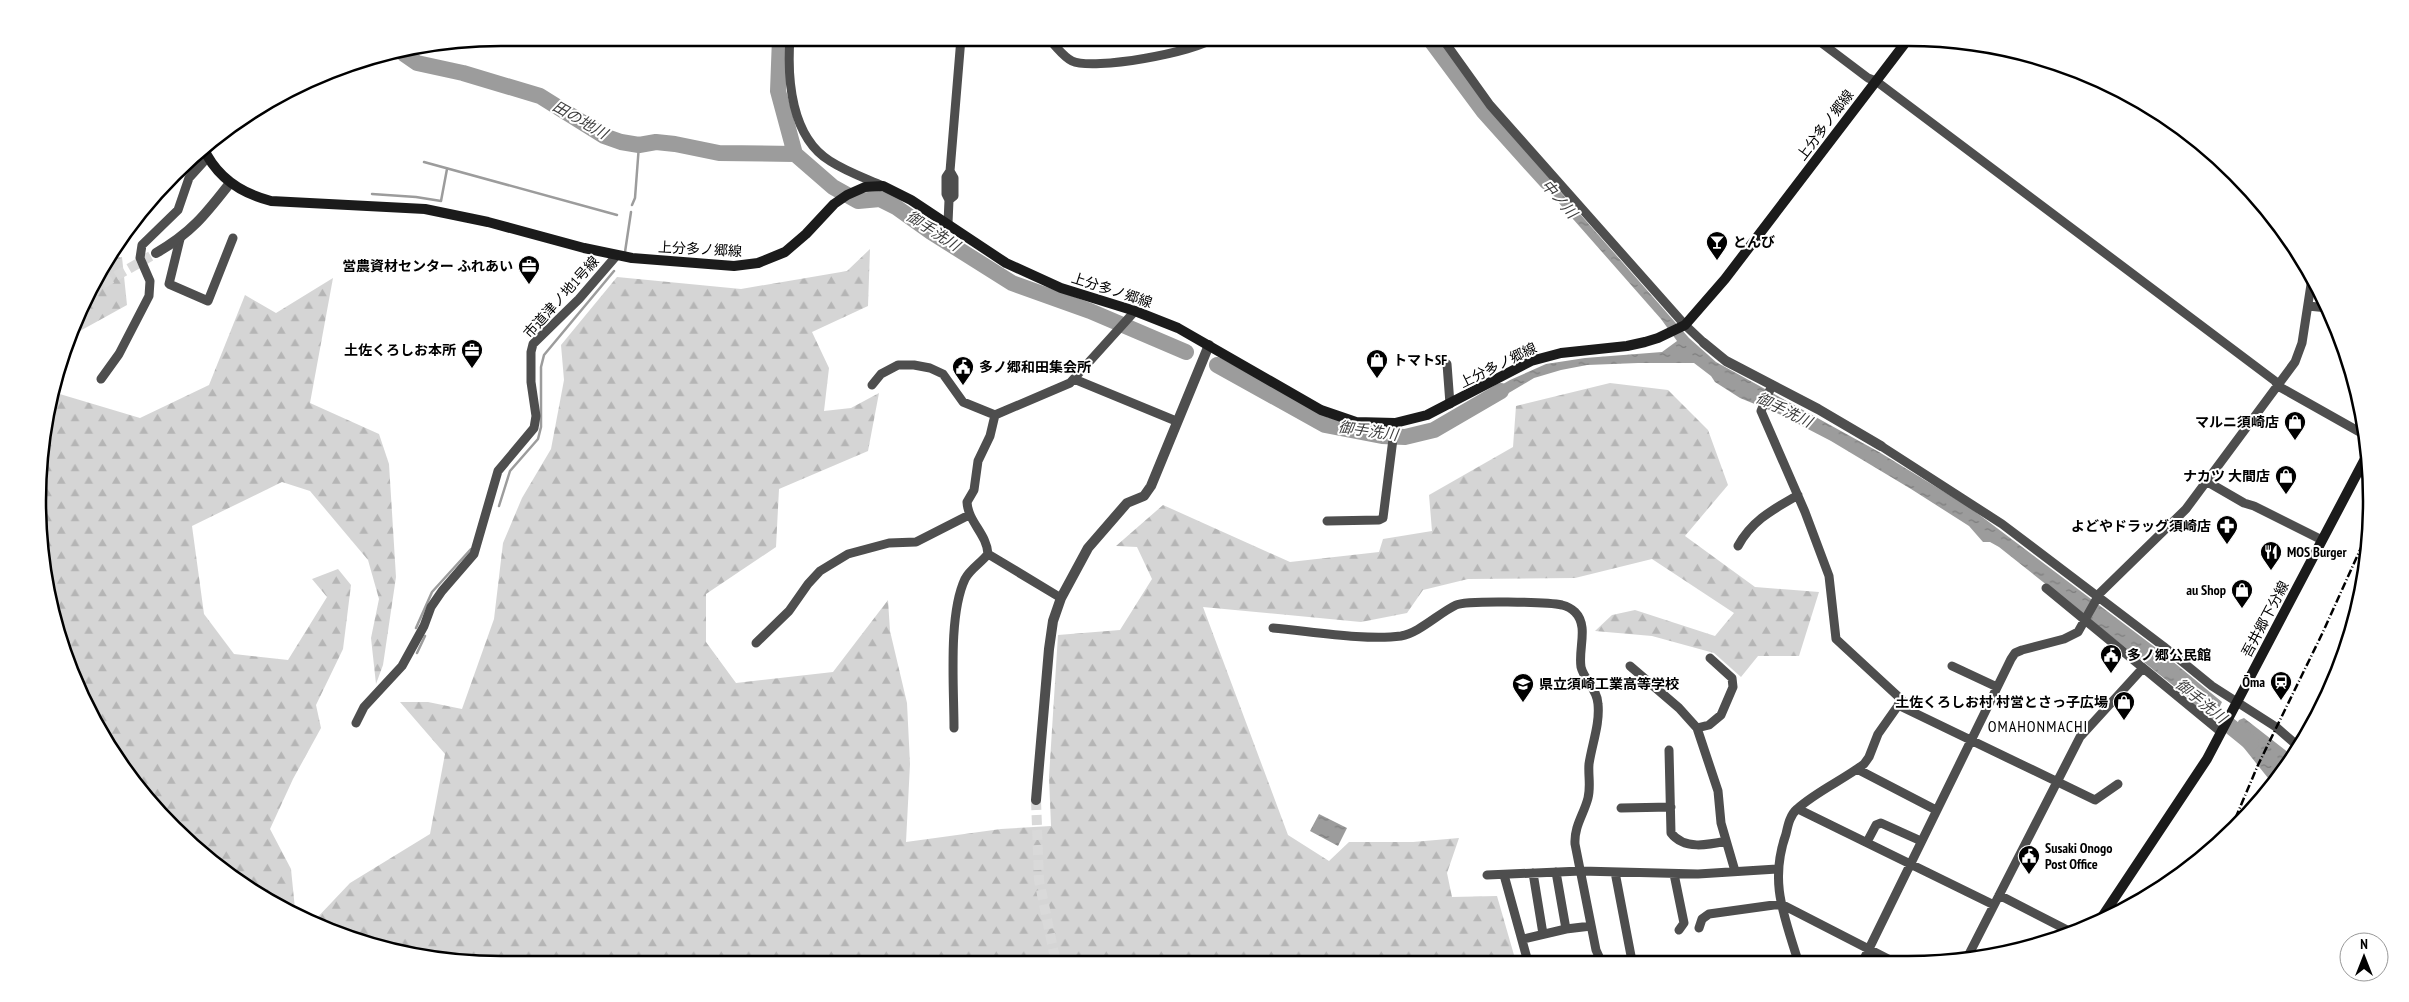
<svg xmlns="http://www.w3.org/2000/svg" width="2409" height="1002" viewBox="0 0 2409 1002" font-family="'PT Sans Narrow','Noto Sans JP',sans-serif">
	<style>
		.forest { fill: url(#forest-firs) }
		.water { fill: url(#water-ripples) }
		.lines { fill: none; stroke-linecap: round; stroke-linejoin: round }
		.stream { stroke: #9c9c9c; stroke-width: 2.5 }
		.river { stroke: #9c9c9c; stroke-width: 16 }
		.tertiary-tunnel { stroke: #d9d9d9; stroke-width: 10; stroke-dasharray: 10 5; stroke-linecap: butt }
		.minor { stroke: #4e4e4e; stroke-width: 9 }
		.tertiary { stroke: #4e4e4e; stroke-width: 10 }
		.secondary { stroke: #1b1b1b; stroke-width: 10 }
		.rail { stroke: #000; stroke-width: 2.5; stroke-dasharray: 8 2.5 1 2.5; stroke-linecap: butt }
		.labels { text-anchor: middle; stroke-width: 4; stroke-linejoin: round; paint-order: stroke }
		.street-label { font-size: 14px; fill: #000; stroke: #fff }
		.poi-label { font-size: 14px; font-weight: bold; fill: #000; stroke: #fff; text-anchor: end }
		.water-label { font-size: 15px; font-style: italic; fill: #3d3d3d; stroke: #fff }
		.quarter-label { font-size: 16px; letter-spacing: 1px; fill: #000; stroke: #fff }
		.rim { fill: none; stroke: #000; stroke-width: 2.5 }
	</style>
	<defs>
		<pattern id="forest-firs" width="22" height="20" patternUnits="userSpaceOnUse" patternTransform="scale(1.25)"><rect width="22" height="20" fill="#d5d5d5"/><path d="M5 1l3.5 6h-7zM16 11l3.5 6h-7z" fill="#b5b5b5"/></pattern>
		<pattern id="water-ripples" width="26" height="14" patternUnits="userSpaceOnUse" patternTransform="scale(1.25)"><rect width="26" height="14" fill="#9c9c9c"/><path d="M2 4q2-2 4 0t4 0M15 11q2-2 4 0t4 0" fill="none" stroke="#7d7d7d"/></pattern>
	</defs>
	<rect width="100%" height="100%" fill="#fff"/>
	<path class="forest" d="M 870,249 L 868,306 L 812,332 L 829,368 L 824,411 L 851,408 L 879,393 L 868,451 L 779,489 L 776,547 L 706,594 L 706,642 L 736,683 L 833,672 L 888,600 L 890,631 L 907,703 L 910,764 L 906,842 L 1001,829 L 1051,826 L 1049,777 L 1058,635 L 1120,630 L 1152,579 L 1137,547 L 1116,546 L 1163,505 L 1290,562 L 1379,552 L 1383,539 L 1432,531 L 1429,495 L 1513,447 L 1516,406 L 1610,383 L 1668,390 L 1708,430 L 1728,485 L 1685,536 L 1755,587 L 1819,592 L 1799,656 L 1758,656 L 1741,677 L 1714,653 L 1652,636 L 1595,631 L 1612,615 L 1635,610 L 1715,636 L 1734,613 L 1652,559 L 1575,578 L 1468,579 L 1423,590 L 1407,613 L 1361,622 L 1203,607 L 1288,835 L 1329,861 L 1349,842 L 1413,842 L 1459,838 L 1447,873 L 1452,897 L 1497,896 L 1516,962 L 501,964 L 352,940 L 315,920 L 350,883 L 430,834 L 445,754 L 400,702 L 428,702 L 462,709 L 494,619 L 503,543 L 522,498 L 551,449 L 564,380 L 561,345 L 617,277 L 741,289 L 847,271 Z
		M 122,257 L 127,305 L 69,337 L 99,270 L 109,258 Z
		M 333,278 L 310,403 L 379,434 L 389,464 L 396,577 L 383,665 L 376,684 L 371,638 L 379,599 L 368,560 L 310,491 L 282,482 L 192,526 L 204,614 L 234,654 L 288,660 L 327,597 L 312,579 L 338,569 L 351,585 L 343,649 L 316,705 L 321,728 L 293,779 L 270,829 L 291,869 L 295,909 L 219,869 L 115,758 L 73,678 L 46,592 L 42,440 L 53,392 L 140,418 L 209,385 L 245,295 L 276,313 Z"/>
	<path class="water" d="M 1536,164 L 1689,338 L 1716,362 L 1879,452 L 1969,507 L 2160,651 L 2222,702 L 2214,718 L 1999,547 L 1990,542 L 1983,542 L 1969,526 L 1911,489 L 1831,441 L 1779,414 L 1740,398 L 1715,382 L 1711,376 L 1694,363 L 1638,363 L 1587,365 L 1561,370 L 1534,378 L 1485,407 L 1479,398 L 1510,380 L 1546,364 L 1585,358 L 1662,352 L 1677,341 L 1661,319 L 1529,169 Z
		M 2244,718 L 2294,757 L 2272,783 L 2232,733 L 2239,720 Z
		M 1319,814 L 1347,828 L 1338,846 L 1310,831 Z"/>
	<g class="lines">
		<path class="stream" d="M 424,162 L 617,215
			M 372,194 L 416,197 L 441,201 L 447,169
			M 632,205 L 635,198 L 639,145
			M 625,252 L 631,212
			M 499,506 L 510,471 L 538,439 L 541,427 L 541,367 L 544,355 L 614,271
			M 416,628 L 432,592 L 471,549
			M 417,653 L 425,636"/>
		<path class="river" d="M 780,38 L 778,91 L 795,154 L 833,187 L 858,201 L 880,199 L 896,207 L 931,232 L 1012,283 L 1090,311 L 1186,352
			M 1429,38 L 1484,112 L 1547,182
			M 404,54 L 417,63 L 463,73 L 540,96 L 604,136 L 621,142 L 639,145 L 656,142 L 675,144 L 719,153 L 795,154
			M 1217,365 L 1325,425 L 1382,436 L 1405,437 L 1434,430 L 1501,391
			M 2198,700 L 2251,743"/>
		<path class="tertiary-tunnel" d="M 90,291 L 156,253
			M 1036,800 L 1039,880 L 1056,963"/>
		<path class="minor" d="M 790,38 C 787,79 791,137 830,161 C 847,172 865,178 883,186
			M 1047,38 C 1055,44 1062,56 1072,61 C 1093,71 1196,52 1214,38
			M 1442,38 L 1490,105 L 1685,325 L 1704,343
			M 1815,38 L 1868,78 L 1876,81 L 2275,381 L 2278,386 L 2365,435
			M 949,200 L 954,196 L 954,178 L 950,171
			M 948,223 L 949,200 L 946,194 L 946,177 L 950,171 L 961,38
			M 180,239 L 169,284 L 208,301 L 233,238
			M 2308,306 L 2328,308
			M 1447,364 L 1450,404
			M 101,379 L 119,354 L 149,296 L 150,281 L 140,258 L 142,245 L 178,210 L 189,178 L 208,157
			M 1074,379 L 1176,421
			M 872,385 L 881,374 L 898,365 L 914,365 L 930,368 L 943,374 L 963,402 L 995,415
			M 1772,385 L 1761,411 L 1805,512 L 1829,576 L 1836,639 L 1902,700 L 1878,734 L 1869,757 L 1864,764 C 1843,780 1817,791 1797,809 C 1790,815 1788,825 1786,834 C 1769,882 1784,915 1798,961
			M 1881,446 L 2002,524 L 2163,646 L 2212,686 L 2276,727 L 2299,747
			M 2206,481 L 2244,503 L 2254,506 L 2322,540
			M 1327,521 L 1379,520 L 1383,518 L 1395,423
			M 1738,546 C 1752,520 1774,509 1798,495
			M 988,554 L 1061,598
			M 2046,588 L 2221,732
			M 1273,628 C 1309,631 1366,641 1401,636 C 1419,633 1439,613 1456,605 C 1467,600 1548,602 1562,605 C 1566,606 1571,608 1575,612 C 1589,626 1578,649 1581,667 C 1584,680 1597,688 1598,704 C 1600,724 1592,744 1589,764 C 1588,775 1591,786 1588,798 C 1584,814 1574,826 1575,844 L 1596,950 L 1601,961
			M 756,643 L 789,611 L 808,584 L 820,571 L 848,554 L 889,543 L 916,542 L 969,515
			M 1630,666 L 1679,708 L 1697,728 L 1718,791 L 1721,823 L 1735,871
			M 1952,666 L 1997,687
			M 1898,705 L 2095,800 L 2118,784
			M 356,723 L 364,707 L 402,666 L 424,626 L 431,607 L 442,591 L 474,554 L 498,471 L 534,428 L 536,416 L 531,382 L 531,352 L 533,344 L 579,299 L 617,255
			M 954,728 C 954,687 948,615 965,579 C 970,569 981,563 988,554 C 987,534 968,522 967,502 L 974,490 L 978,461 L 990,436 L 995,415 L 1070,383 L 1135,311
			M 1697,728 L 1709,725 L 1721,715 L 1733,687 L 1732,678 L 1710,658
			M 1669,750 L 1671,833 C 1684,850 1708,845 1726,841
			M 1857,769 L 1936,810
			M 1621,808 L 1671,807
			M 1798,809 L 1994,905
			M 1867,842 L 1876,825 L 1881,823 L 1921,841
			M 1556,872 L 1566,929
			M 1615,872 L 1632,961
			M 1533,873 L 1543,934
			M 1674,874 L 1684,923 L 1679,930
			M 1487,875 L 1581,871 L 1698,874 L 1777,869
			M 1504,875 L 1528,962
			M 1999,895 L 2073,933
			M 1699,928 L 1702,919 L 1709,914 L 1781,904 L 1892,961
			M 1523,939 L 1566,929 L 1591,926
			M 1966,960 L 2080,737 L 2142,669
			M 1863,961 L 2011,659 L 2015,653 L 2022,650 L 2064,639 L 2078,632 L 2100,593 L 2186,509 L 2295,362 L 2302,343 L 2312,278"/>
		<path class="tertiary" d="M 156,253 C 191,233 205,215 230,183
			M 1704,343 L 1726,361 L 1818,409 L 1881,446
			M 1036,800 L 1049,649 L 1053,621 L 1061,598 L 1088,548 L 1127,503 L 1144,496 L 1151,486 L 1209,345"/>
		<path class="secondary" d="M 203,147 C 216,177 240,193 271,201 L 425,209 L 488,222 L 584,248 L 632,258 L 734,266 L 758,263 L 785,252 L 806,234 L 834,204 L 847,195 L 865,187 L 883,186 L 911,200 L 1006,263 L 1061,288 L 1135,311 L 1178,328 L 1321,410 L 1356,422 L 1395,423 L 1427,415 L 1531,361 L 1561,353 L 1627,346 L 1645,342 L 1658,338 L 1685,325 L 1725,279 L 1909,38
			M 2100,920 L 2207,759 L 2368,453"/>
		<path class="rail" d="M 2230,831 L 2258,765 L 2323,632 L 2369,530"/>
	</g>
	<defs>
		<g id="bar-pin" transform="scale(1.125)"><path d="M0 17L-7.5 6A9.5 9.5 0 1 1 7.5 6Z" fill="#000" stroke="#fff"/><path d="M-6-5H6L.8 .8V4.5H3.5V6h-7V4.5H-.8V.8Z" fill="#fff"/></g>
		<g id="office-pin" transform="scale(1.125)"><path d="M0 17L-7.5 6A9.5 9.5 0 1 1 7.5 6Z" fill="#000" stroke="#fff"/><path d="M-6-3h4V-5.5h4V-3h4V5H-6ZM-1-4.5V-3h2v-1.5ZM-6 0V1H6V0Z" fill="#fff"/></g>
		<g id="shop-pin" transform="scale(1.125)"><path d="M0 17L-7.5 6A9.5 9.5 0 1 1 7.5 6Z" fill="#000" stroke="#fff"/><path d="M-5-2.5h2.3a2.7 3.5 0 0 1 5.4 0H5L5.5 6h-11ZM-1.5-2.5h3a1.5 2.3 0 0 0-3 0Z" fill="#fff"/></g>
		<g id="civic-pin" transform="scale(1.125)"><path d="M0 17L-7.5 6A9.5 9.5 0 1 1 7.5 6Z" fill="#000" stroke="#fff"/><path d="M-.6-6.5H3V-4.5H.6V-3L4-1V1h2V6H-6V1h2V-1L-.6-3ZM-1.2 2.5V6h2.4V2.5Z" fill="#fff"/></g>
		<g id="pharmacy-pin" transform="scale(1.125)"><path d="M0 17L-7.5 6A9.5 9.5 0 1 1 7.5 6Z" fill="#000" stroke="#fff"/><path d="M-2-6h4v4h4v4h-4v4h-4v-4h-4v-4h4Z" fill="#fff"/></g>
		<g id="restaurant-pin" transform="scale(1.125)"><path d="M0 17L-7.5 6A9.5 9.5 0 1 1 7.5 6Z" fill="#000" stroke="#fff"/><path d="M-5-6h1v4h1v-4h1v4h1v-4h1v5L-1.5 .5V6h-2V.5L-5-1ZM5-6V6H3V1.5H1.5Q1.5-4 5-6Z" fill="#fff"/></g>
		<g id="station-pin" transform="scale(1.125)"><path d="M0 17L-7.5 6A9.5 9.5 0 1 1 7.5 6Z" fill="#000" stroke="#fff"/><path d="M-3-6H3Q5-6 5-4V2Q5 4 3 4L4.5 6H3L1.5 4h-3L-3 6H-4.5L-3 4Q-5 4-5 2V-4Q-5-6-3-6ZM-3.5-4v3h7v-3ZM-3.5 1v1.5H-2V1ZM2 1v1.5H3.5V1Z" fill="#fff"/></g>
		<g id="school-pin" transform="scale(1.125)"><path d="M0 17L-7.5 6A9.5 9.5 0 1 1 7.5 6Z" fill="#000" stroke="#fff"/><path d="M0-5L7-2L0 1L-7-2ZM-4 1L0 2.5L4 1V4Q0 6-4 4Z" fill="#fff"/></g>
	</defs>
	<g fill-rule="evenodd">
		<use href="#bar-pin" x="1717" y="242"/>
		<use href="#office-pin" x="529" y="266"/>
		<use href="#office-pin" x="472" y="350"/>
		<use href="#shop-pin" x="1377" y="360"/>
		<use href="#civic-pin" x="963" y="367"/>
		<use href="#shop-pin" x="2295" y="422"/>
		<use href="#shop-pin" x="2286" y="476"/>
		<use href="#pharmacy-pin" x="2227" y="526"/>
		<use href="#restaurant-pin" x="2271" y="552"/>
		<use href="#shop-pin" x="2242" y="590"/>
		<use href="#civic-pin" x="2111" y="655"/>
		<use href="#station-pin" x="2281" y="682"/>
		<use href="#school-pin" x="1523" y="684"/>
		<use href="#shop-pin" x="2124" y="702"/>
		<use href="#civic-pin" x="2029" y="856"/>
	</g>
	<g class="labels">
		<g class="street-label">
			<text transform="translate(1825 125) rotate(-53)" y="5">上分多ノ郷線</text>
			<text transform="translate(700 249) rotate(3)" y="5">上分多ノ郷線</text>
			<text transform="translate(1112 290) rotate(18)" y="5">上分多ノ郷線</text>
			<text transform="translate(561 297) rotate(-48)" y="5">市道津ノ地1号線</text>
			<text transform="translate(1498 365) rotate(-26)" y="5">上分多ノ郷線</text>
			<text transform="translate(2265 619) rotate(-62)" y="5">吾井郷下分線</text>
		</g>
		<g class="poi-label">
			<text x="1733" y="247" text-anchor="start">とんび</text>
			<text x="513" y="271">営農資材センター ふれあい</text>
			<text x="456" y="355">土佐くろしお本所</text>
			<text x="1393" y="365" text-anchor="start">トマトSF</text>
			<text x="979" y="372" text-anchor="start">多ノ郷和田集会所</text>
			<text x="2279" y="427">マルニ須崎店</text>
			<text x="2270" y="481">ナカツ 大間店</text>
			<text x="2211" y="531">よどやドラッグ須崎店</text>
			<text x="2287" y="557" text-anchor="start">MOS Burger</text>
			<text x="2226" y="595">au Shop</text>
			<text x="2127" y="660" text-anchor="start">多ノ郷公民館</text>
			<text x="2265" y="687">Ōma</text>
			<text x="1539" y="689" text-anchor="start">県立須崎工業高等学校</text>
			<text x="2108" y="707">土佐くろしお村 村営とさっ子広場</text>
			<text x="2045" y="853" text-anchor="start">Susaki Onogo<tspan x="2045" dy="16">Post Office</tspan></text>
		</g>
		<g class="water-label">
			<text transform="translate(580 120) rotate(30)" y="5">田の地川</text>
			<text transform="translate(1559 199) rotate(49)" y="5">中ノ川</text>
			<text transform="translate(933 231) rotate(33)" y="5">御手洗川</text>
			<text transform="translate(1784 410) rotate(26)" y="5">御手洗川</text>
			<text transform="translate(1368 431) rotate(8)" y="5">御手洗川</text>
			<text transform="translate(2201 701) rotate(39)" y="5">御手洗川</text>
		</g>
		<g class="quarter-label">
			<text x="2038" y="732">OMAHONMACHI</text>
		</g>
	</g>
	<path d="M0 0H2409V1002H0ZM501 46H1908A455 455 0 0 1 2363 501V501A455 455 0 0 1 1908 956H501A455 455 0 0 1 46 501V501A455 455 0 0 1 501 46Z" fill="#fff" fill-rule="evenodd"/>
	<path class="rim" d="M501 46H1908A455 455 0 0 1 2363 501V501A455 455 0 0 1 1908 956H501A455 455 0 0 1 46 501V501A455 455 0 0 1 501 46Z"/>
	<g transform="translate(2364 957)"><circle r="24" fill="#ffffff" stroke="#999999"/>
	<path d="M0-4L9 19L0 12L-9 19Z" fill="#000000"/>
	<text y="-8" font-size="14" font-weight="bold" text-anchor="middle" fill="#000000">N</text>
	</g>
</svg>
